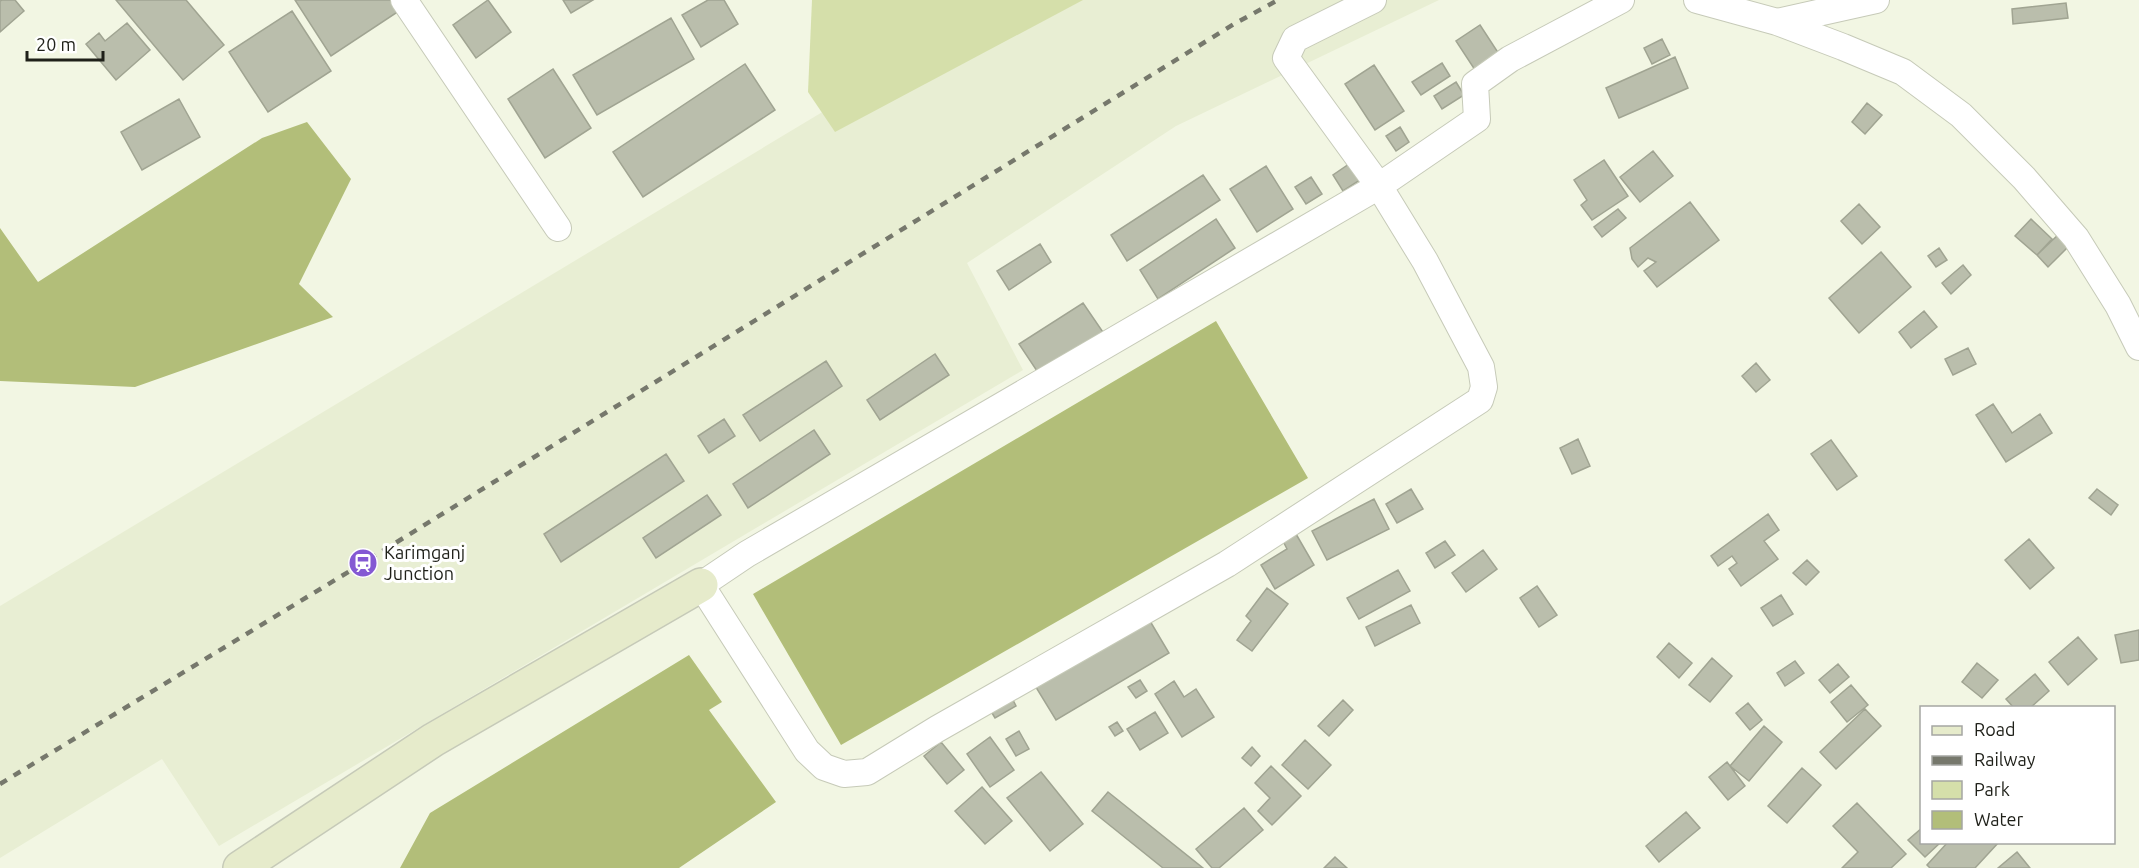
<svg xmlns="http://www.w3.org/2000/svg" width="2139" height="868" viewBox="0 0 2139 868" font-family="Ubuntu,sans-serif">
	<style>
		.built { fill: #e8eed3 }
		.green { fill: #d5dfaa }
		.water { fill: #b2be79 }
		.building { fill: #babeac; stroke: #a0a492; stroke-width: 1.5 }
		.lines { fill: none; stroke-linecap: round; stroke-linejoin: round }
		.street-casing { stroke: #c6cab8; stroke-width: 28 }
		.secondary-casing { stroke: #c6cab8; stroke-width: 36 }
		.street { stroke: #fff; stroke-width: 26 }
		.secondary { stroke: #e6ebcb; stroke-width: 33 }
		.rail { stroke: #76786c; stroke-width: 4.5; stroke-dasharray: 8 8; stroke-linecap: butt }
		.labels { text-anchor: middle; stroke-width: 6; stroke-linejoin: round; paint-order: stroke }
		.poi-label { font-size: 18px; fill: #1f2019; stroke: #fff; text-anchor: start }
	</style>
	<rect width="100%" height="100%" fill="#f2f6e3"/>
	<path class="built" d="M 1022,0 L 1439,0 L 1176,126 L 967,263 L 1023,370 L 219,846 L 162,759 L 0,858 L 0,606 L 989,12 Z"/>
	<path class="green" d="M 812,0 L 1083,0 L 835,132 L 808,92 Z"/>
	<path class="water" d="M 307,122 L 351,179 L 299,284 L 333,317 L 135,387 L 0,381 L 0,228 L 38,282 L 262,138 Z
		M 1216,321 L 1308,478 L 841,745 L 753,594 Z
		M 689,655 L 722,702 L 709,710 L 776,802 L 679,868 L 400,868 L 430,813 Z"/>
	<path class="building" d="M 2,0 L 15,0 L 24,11 L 0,32 L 0,1 Z
		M 116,0 L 186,0 L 224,45 L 183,80 Z
		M 295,0 L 392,0 L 399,11 L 331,56 Z
		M 488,0 L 511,32 L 476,58 L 453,25 Z
		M 563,0 L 593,0 L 571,13 Z
		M 708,0 L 724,0 L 738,24 L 701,47 L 682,15 Z
		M 2066,3 L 2068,18 L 2013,24 L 2012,9 Z
		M 292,11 L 331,71 L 268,112 L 229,52 Z
		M 671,18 L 694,59 L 597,115 L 573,75 Z
		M 127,23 L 150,50 L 116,80 L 86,44 L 99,33 L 105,41 Z
		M 1480,25 L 1499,54 L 1475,70 L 1456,41 Z
		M 1662,39 L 1670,55 L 1652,64 L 1644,48 Z
		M 1675,57 L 1688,88 L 1619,118 L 1606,88 Z
		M 1442,63 L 1450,76 L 1421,95 L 1412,82 Z
		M 745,64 L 775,110 L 643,197 L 613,152 Z
		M 1374,65 L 1404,111 L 1375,130 L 1345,84 Z
		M 553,69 L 591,128 L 545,158 L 508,99 Z
		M 1456,82 L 1464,95 L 1442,109 L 1434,96 Z
		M 179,99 L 200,137 L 142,170 L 121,132 Z
		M 1867,103 L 1882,115 L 1865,134 L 1852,122 Z
		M 1400,127 L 1409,142 L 1396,151 L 1386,136 Z
		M 1653,151 L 1673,176 L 1640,202 L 1620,177 Z
		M 1604,160 L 1628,196 L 1592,220 L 1581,205 L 1587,200 L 1574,180 Z
		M 1349,164 L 1360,180 L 1343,191 L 1333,175 Z
		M 1266,166 L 1293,209 L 1257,232 L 1230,189 Z
		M 1203,175 L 1220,200 L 1127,261 L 1111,235 Z
		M 1311,177 L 1322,194 L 1306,204 L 1295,187 Z
		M 1690,202 L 1719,240 L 1657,287 L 1644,271 L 1656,262 L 1648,258 L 1638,267 L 1632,259 L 1630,248 Z
		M 1859,204 L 1880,227 L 1862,244 L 1841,221 Z
		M 1618,209 L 1626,218 L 1602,237 L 1594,227 Z
		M 1216,219 L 1235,248 L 1158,299 L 1140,270 Z
		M 2031,219 L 2052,239 L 2037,255 L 2015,236 Z
		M 2061,232 L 2072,243 L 2048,267 L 2037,255 Z
		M 1040,244 L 1051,262 L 1009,290 L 997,271 Z
		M 1939,248 L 1947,260 L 1936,267 L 1928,256 Z
		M 1881,252 L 1911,287 L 1859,333 L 1829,298 Z
		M 1963,265 L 1971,275 L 1951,294 L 1942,283 Z
		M 1083,303 L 1107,338 L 1043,380 L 1019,344 Z
		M 1924,311 L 1937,327 L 1911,348 L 1899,332 Z
		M 1968,348 L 1976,364 L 1953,375 L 1945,359 Z
		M 935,354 L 949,375 L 880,420 L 867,400 Z
		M 826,361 L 842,386 L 760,441 L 743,415 Z
		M 1756,363 L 1770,380 L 1756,392 L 1742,376 Z
		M 1993,404 L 2012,433 L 2040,414 L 2052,433 L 2006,462 L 1976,415 Z
		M 724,419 L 735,436 L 709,453 L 698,436 Z
		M 814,430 L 830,454 L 748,508 L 733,484 Z
		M 1578,439 L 1590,466 L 1572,474 L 1560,448 Z
		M 1831,440 L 1857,476 L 1837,490 L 1811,454 Z
		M 666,454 L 684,481 L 561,562 L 544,534 Z
		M 1411,489 L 1423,509 L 1397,523 L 1386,504 Z
		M 2097,489 L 2118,505 L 2111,515 L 2089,498 Z
		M 707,495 L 721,515 L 656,558 L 643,538 Z
		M 1374,499 L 1389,529 L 1327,560 L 1312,531 Z
		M 1768,514 L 1779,530 L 1764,541 L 1778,559 L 1741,586 L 1729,569 L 1737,563 L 1732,556 L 1718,566 L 1711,556 Z
		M 1296,534 L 1314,565 L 1275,589 L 1261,565 L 1287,549 L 1283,541 Z
		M 2029,539 L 2054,568 L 2030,589 L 2005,560 Z
		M 1445,541 L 1455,555 L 1435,568 L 1426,553 Z
		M 1483,550 L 1497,569 L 1466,592 L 1452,573 Z
		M 1807,560 L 1819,572 L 1806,585 L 1793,573 Z
		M 1398,570 L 1410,591 L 1359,619 L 1347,598 Z
		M 1537,586 L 1557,615 L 1539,627 L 1520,598 Z
		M 1267,588 L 1288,604 L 1252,651 L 1237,640 L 1251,621 L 1246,616 Z
		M 1781,595 L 1793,614 L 1773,626 L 1761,608 Z
		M 1411,605 L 1420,623 L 1375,646 L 1366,627 Z
		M 1147,616 L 1169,653 L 1056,720 L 1034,684 Z
		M 2139,630 L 2139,660 L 2121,663 L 2115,635 Z
		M 2078,637 L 2097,659 L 2068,685 L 2049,662 Z
		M 1669,643 L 1692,663 L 1679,678 L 1657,657 Z
		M 1712,658 L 1732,676 L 1710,702 L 1689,685 Z
		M 1795,661 L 1804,673 L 1785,686 L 1777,673 Z
		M 1977,663 L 1998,680 L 1982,698 L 1962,682 Z
		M 1838,664 L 1849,677 L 1830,693 L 1819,680 Z
		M 2035,674 L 2049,691 L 2030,708 L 2014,708 L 2006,699 Z
		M 1140,680 L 1147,691 L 1136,698 L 1128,687 Z
		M 1174,681 L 1184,697 L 1196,689 L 1214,717 L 1182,737 L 1155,694 Z
		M 1851,685 L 1868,705 L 1847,722 L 1831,702 Z
		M 1011,696 L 1016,706 L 995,718 L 989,708 Z
		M 1343,700 L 1353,710 L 1329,736 L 1318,726 Z
		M 1748,703 L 1762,720 L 1750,730 L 1736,713 Z
		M 1865,709 L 1881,726 L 1836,769 L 1820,752 Z
		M 1155,712 L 1168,733 L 1140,750 L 1127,729 Z
		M 1117,722 L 1123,731 L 1115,736 L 1109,727 Z
		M 1764,726 L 1782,742 L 1749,781 L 1730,766 Z
		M 1019,731 L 1029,749 L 1016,756 L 1006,739 Z
		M 990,737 L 1014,770 L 990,787 L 967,754 Z
		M 1305,740 L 1331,765 L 1308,789 L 1282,765 Z
		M 941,742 L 964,770 L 947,784 L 924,756 Z
		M 1252,747 L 1260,756 L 1251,766 L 1242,758 Z
		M 1727,762 L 1745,786 L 1728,800 L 1709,777 Z
		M 1271,766 L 1301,796 L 1272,825 L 1258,811 L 1270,798 L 1255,783 Z
		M 1802,768 L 1821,785 L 1787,823 L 1768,806 Z
		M 1041,772 L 1083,824 L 1050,851 L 1007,798 Z
		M 982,787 L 1012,821 L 985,844 L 955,811 Z
		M 1108,792 L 1203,868 L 1163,868 L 1092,811 Z
		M 1857,803 L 1906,854 L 1891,868 L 1842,868 L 1858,852 L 1833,826 Z
		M 1244,808 L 1263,830 L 1219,868 L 1212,868 L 1196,849 Z
		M 1686,812 L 1700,828 L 1659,862 L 1646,846 Z
		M 1922,828 L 1922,842 L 1941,842 L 1925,857 L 1908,840 Z
		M 1948,842 L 1999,842 L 1975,868 L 1930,868 L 1927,865 Z
		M 2017,852 L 2030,868 L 1998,868 Z
		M 1335,857 L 1347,868 L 1324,868 Z"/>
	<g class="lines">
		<g class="street-casing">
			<path id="street" d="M 404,0 L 558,228
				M 1373,0 L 1295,39 L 1286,58 L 1379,186 L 1425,261 L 1481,367 L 1484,387 L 1480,400 L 1227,564 L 937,729 L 867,772 L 844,774 L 824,767 L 807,751 L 701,585 L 747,554 L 1379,186 L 1477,119 L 1475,84 L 1510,59 L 1621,0
				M 1697,0 L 1777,22 L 1843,47 L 1903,72 L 1961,115 L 2024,178 L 2076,238 L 2118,305 L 2139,347
				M 1777,22 L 1876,0"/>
		</g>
		<g class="secondary-casing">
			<path id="secondary" d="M 240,868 L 433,740 L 701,585"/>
		</g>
		<use href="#street" class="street"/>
		<use href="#secondary" class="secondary"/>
		<path class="rail" d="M 0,784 L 363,563 L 1234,24 L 1278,0"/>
	</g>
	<defs>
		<g id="station-disc" transform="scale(1.5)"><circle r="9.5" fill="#8459d3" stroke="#fff"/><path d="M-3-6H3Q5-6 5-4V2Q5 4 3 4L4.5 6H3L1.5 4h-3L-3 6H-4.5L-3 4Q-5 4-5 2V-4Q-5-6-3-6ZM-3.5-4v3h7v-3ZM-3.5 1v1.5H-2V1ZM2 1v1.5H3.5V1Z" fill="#fff"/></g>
	</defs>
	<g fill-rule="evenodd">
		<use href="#station-disc" x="363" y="563"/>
	</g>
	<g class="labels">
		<g class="poi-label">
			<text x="384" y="559">Karimganj<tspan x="384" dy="21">Junction</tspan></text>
		</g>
	</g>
	<rect x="1920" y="706" width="195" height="138" fill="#ffffff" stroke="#a5a6a3" stroke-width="1.5"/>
	<rect x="1932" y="726" width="30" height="9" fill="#e6ebcb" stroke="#a5a6a3" stroke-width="1.5"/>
	<text x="1974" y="736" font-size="18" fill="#1f2019">Road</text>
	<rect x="1932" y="756" width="30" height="9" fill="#76786c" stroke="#a5a6a3" stroke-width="1.5"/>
	<text x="1974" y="766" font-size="18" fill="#1f2019">Railway</text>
	<rect x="1932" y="781" width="30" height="18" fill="#d5dfaa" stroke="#a5a6a3" stroke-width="1.5"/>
	<text x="1974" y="796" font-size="18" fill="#1f2019">Park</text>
	<rect x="1932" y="811" width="30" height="18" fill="#b2be79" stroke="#a5a6a3" stroke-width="1.5"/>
	<text x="1974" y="826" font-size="18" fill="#1f2019">Water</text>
	<path d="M27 51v9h76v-9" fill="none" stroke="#1f2019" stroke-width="3"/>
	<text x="36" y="51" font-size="18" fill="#1f2019" stroke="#ffffff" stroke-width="4.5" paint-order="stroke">20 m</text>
</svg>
